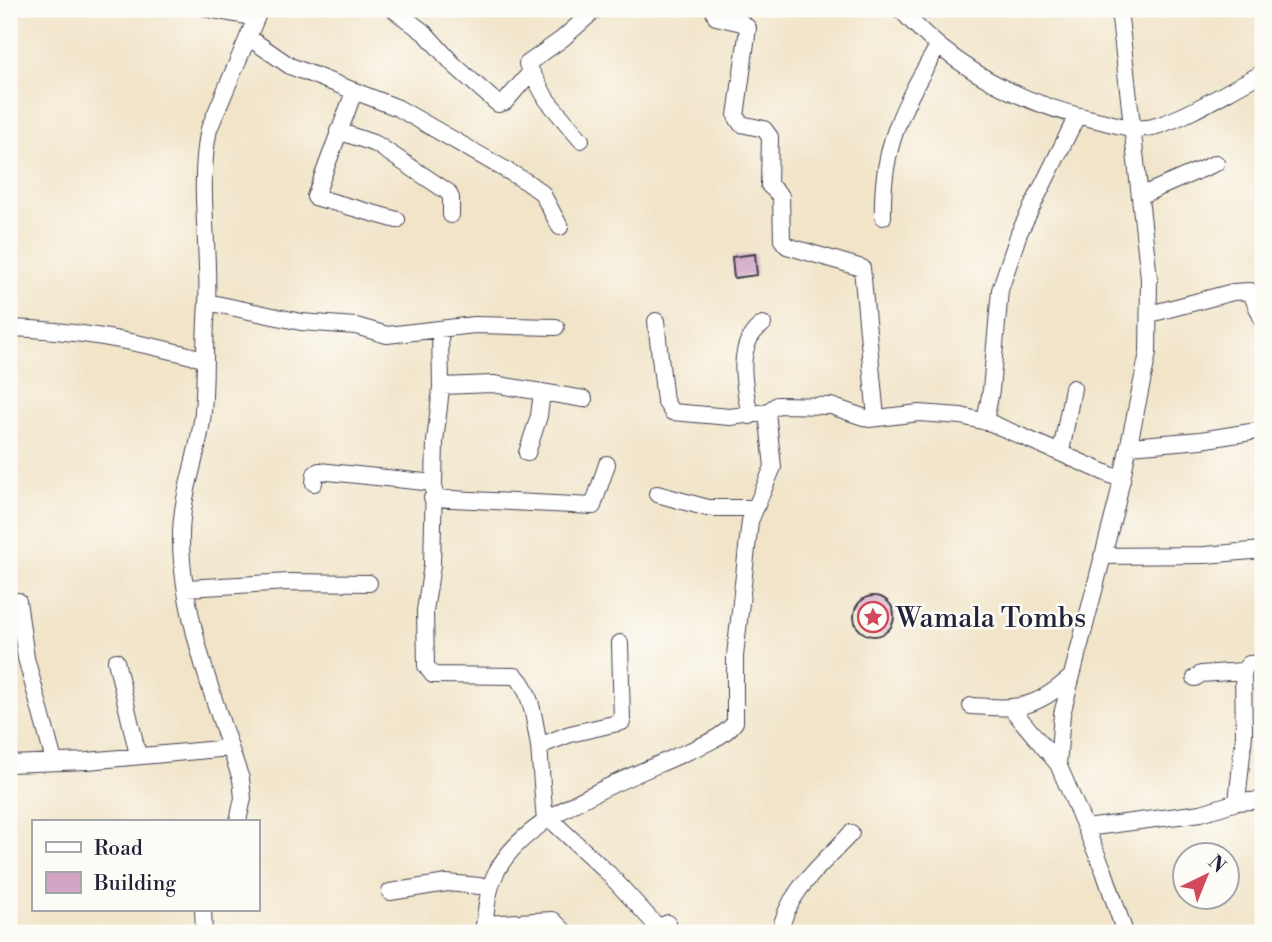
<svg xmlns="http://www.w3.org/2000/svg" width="1272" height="942" viewBox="0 0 1272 942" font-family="'Libre Bodoni',serif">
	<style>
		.building { fill: #d2a5c4 }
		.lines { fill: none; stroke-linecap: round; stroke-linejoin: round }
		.minor-casing { stroke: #413f50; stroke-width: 18 }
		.minor { stroke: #fff; stroke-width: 16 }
		.labels { text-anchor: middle; stroke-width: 5; stroke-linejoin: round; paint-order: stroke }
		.poi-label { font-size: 28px; fill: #22223b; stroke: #fdfcf7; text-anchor: start }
	</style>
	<rect width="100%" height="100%" fill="#fdfcf7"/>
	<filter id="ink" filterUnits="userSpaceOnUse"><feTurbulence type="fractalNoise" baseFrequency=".0143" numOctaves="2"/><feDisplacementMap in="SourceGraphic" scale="14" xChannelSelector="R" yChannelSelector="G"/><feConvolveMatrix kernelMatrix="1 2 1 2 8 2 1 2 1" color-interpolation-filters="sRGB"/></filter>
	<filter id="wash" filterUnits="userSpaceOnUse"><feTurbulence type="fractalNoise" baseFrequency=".00686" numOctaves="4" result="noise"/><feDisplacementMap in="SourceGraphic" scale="28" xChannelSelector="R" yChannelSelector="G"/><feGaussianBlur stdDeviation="1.57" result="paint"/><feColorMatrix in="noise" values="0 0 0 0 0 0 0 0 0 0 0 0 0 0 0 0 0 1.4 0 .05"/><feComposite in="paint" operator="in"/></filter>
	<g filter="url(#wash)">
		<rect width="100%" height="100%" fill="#f1e4c8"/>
		<g id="blocks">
			<path class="building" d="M 755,254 L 757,275 L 734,278 L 732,257 Z
				M854 616a20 20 0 1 1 40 0a20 20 0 1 1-40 0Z"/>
		</g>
	</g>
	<g filter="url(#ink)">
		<use href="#blocks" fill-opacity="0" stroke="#413f50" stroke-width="2"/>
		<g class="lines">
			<g class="minor-casing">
				<path id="minor" d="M 208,9 L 256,18
					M 393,9 L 426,34 L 454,65 L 498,104 L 505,102 L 530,73
					M 713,9 L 716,17 L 742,23 L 748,28 L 736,116 L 741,124 L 764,129 L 770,137 L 769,185 L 781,196 L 782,240 L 787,246 L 862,268 L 876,418
					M 900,9 C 954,69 1022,105 1101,121 C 1117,125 1136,131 1153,127 C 1191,116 1228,90 1263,73
					M 1119,9 L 1149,278 L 1148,353 L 1117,502 L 1062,714 L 1058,764 L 1104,871 L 1125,933
					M 248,37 L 290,66 L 398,108 L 527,182 L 542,193 L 560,227
					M 354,92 L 315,197 L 397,220
					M 338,131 L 376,144 L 448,192 L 451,198 L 451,215
					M 581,140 L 547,100 L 527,64 L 562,39 L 596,9
					M 1142,195 L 1216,163
					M 883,217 C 881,146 903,106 938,46
					M 207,302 L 301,322 L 356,326 L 387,335 L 474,325 L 556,327
					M 1150,314 L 1233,292 L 1250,291 L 1263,321
					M 656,321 L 665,401 L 672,412 L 730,417 L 767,412 L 777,405 L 831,406 L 869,419 L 919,413 L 961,416 L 991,423 L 1122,480
					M 9,328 C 76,330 138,341 203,359
					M 440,329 L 441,388 L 435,442 L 432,565 L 425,611 L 426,666 L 433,675 L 516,676 C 532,691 535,725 539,746
					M 441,386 L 493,384 L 584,399
					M 750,416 C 744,386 734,343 763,324
					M 985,422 L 991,390 L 1000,290 L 1019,233 L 1077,116
					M 1130,446 L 1201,440 L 1263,430
					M 1061,452 L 1073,388
					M 527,453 L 539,416 L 542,392
					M 314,483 L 315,474 L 319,471 L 434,483
					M 657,494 L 708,508 L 755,508
					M 432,498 L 593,506 L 607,464
					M 1102,556 L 1205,555 L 1263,550
					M 187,588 L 289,582 L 369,583
					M 18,601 L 26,658 L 54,761
					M 116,661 L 138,755
					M 1195,678 L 1201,674 L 1243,671
					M 971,706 C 1018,709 1034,710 1071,677
					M 1011,708 L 1058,764
					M 9,764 L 87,761 L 230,748
					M 1237,802 L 1244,735 L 1243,671 L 1249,664 L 1263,663
					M 550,819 L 608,873 L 654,923 L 661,926 L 668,923
					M 238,821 L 243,798 L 241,779 C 217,710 180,609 181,536 C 181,493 200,453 203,411 C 206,376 204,340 207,304 C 210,247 197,185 209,129 L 260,9
					M 545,822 L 539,746 L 570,734 L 622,722 L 620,643
					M 1086,828 L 1201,813 L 1237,802 L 1263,800
					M 390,892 L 447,883 L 490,887
					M 203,909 L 204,933
					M 484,924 L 553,920 L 566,933
					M 483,933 C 486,913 487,889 497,871 C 524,817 621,781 675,757 C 693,749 723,739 735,722 L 735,656 L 750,521 L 773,467 L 767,412
					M 780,933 C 786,892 824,863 851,833"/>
			</g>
			<use href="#minor" class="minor"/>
		</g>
	</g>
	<defs>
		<g id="sight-ring" transform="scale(1.575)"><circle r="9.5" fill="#fdfcf7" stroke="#d1495b" stroke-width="1.5"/><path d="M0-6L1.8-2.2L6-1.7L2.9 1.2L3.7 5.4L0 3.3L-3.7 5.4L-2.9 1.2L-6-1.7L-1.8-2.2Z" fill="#d1495b"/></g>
	</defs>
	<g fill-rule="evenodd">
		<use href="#sight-ring" x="873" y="617"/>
	</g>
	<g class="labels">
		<g class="poi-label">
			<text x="896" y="627">Wamala Tombs</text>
		</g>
	</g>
	<rect width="1272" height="942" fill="none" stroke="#fdfcf7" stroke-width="35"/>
	<rect x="32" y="820" width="228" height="91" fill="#fdfcf7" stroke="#a5a5ac" stroke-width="2"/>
	<rect x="46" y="842" width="35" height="10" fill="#ffffff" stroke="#a5a5ac" stroke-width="2"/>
	<text x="94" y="855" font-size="21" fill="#22223b">Road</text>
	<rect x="46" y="872" width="35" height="21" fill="#d2a5c4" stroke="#a5a5ac" stroke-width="2"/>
	<text x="94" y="890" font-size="21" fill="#22223b">Building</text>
	<g transform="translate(1206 876) rotate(43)"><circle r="33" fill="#fdfcf7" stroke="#a5a5ac" stroke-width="2"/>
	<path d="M0-5L12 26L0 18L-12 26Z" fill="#d1495b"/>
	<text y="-10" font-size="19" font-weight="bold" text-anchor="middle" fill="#22223b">N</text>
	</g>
</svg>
